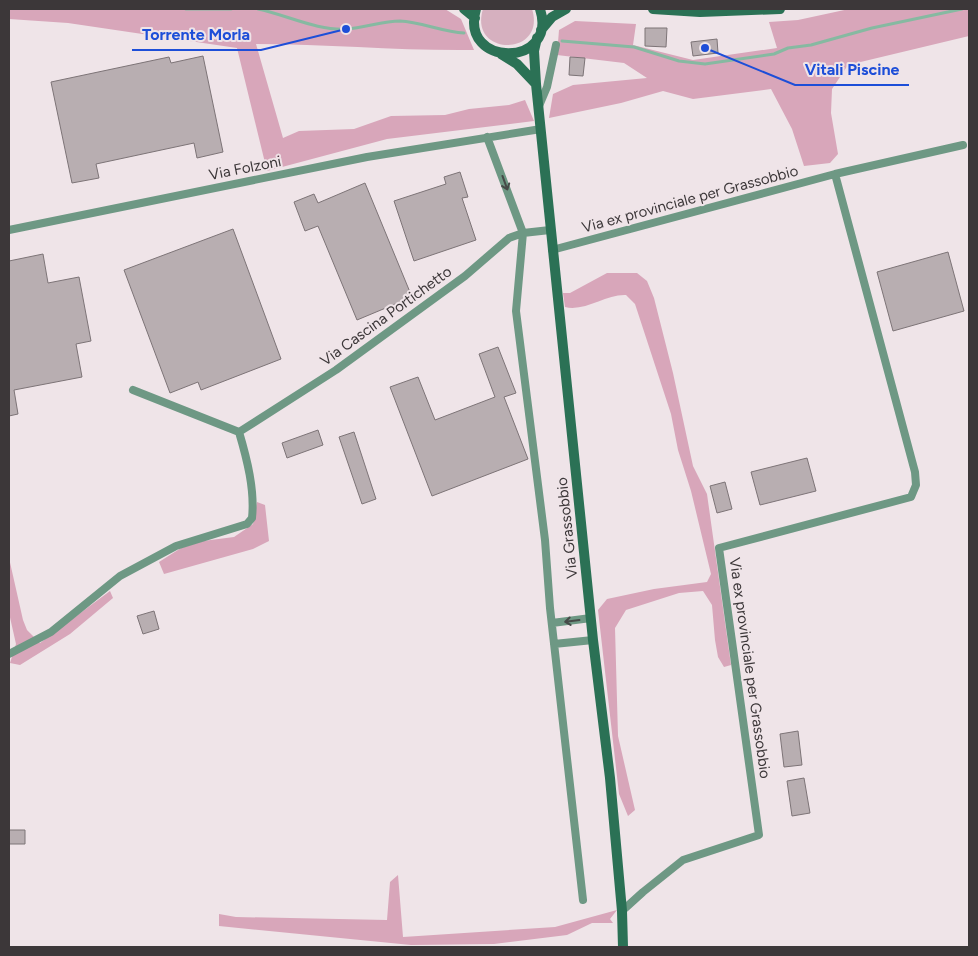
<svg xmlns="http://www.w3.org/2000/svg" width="978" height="956" viewBox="0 0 978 956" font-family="Figtree,sans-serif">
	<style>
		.green { fill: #d6b0bf }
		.forest { fill: #d8a6ba }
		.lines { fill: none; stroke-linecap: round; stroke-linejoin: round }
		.stream { stroke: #86b9a1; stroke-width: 3 }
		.building { fill: #b8aeb1; stroke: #7d7477 }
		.street { stroke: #6e9884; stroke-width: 8 }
		.secondary { stroke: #2b7155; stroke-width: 10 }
		.oneway { stroke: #464a48 }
		.labels { text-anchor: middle; stroke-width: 4; stroke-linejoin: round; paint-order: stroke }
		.street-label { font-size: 15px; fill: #3c3739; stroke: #efe4e8 }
		.leader { fill: none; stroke: #1d4ed8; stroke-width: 2 }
		.callout-dot { fill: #1d4ed8; stroke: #efe4e8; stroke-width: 2 }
		.callout-label { font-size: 16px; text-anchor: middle; font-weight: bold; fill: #1d4ed8; stroke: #efe4e8; stroke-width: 4; stroke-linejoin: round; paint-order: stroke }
	</style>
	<rect width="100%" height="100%" fill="#efe4e8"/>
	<path class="green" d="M 483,9 L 532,9 C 547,57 468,57 483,9 Z"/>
	<path class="forest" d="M 9,9 L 445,9 L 461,19 L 474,50 C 401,51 329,44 256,44 L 283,138 L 299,131 L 354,129 L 391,116 L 445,115 L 469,109 L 509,105 L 525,100 L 534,121 L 387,139 L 267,171 L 237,48 L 68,23 L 9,19 Z
		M 849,9 L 969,9 L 969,36 L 848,65 L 832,89 L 831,113 L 838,154 L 830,163 L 804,166 L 792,129 L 771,89 L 693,99 L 663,91 L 621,103 L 549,118 L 553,94 L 573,85 L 647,78 L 624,63 L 557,55 L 559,30 L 575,21 L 636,24 L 633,45 L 693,60 L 777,48 L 769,22 L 798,20 Z
		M 607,273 L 637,273 L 647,281 L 654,298 L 673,373 L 693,466 L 707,494 L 731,665 L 724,667 L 718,657 L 715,640 L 712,605 L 703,591 L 679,593 L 626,610 L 615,628 L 618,736 L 635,810 L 628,816 L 619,794 L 598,610 L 607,599 L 654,589 L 707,582 L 711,574 L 691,491 L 678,450 L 671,414 L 635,304 L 626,295 C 606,294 585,312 565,307 L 563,293 L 570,293 Z
		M 257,502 L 265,505 L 269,541 L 253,549 L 164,574 L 159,562 L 181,548 L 203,541 L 234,537 L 253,524 Z
		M 9,558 L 23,620 L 27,630 L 40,643 L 110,591 L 113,598 L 70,634 L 20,665 L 10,663 L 16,644 L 9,613 Z
		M 398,875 L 403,937 L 555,927 L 617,910 L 610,919 L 613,923 L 592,923 L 567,935 L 494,944 L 411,945 L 219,926 L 219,914 L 236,917 L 387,920 L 390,882 Z"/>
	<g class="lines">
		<path class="stream" d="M 186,9 L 231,9
			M 258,9 C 287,15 317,31 347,29 C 364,28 383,21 400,21 C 421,22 443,32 464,33
			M 562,41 L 634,47 L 679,61 L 705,64 L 774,54 L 788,48 L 811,45 L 872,28 L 962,9"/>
	</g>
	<path class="building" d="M 645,28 L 667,28 L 666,47 L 645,46 Z
		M 717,39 L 718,53 L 693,56 L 691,42 Z
		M 203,56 L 223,152 L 197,158 L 194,143 L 96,164 L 99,178 L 72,183 L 51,82 L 169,57 L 171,63 Z
		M 570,57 L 585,58 L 583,76 L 569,75 Z
		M 460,172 L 468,197 L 462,198 L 476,240 L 414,261 L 394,201 L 446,184 L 444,177 Z
		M 365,183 L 412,297 L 357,320 L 318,226 L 305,231 L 294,202 L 314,194 L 318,203 Z
		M 233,229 L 281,359 L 201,390 L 198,382 L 170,393 L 124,270 Z
		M 948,252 L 964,311 L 893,331 L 877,272 Z
		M 43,254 L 48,283 L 79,277 L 91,341 L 76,344 L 82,377 L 14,390 L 18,414 L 9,416 L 9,261 Z
		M 498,347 L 516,393 L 504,397 L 528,459 L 432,496 L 390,387 L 418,377 L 435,420 L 495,397 L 479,354 Z
		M 318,430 L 323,445 L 287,458 L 282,443 Z
		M 354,432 L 376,499 L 362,504 L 339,437 Z
		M 807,458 L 816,491 L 760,505 L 751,472 Z
		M 725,482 L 732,509 L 717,513 L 710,486 Z
		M 154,611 L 159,629 L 143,634 L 137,616 Z
		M 798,731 L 802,765 L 784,767 L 780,734 Z
		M 804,778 L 810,813 L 792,816 L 787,781 Z
		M 9,830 L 25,830 L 25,844 L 9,844 Z"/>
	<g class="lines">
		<path class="street" d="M 539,106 L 547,87 L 556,45
			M 487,137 L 523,233 L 516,311 L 545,540 L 550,608 L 583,900
			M 9,230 L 367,157 L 541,129
			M 552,250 L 835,174 L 963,145
			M 133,390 L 239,432
			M 552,623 L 591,618
			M 554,644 L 593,640
			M 9,654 L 51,632 L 120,576 L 176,546 L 247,524 L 252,518 C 255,490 247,459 239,432 L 336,370 L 465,276 L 509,238 L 523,233 L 550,230
			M 622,911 L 643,892 L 683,860 L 759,835 L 719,548 L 911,497 L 916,485 L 915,472 L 835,174"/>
		<path class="secondary" d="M 464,9 L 475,18
			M 476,9 C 459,69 559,67 540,9
			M 653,9 L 700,12 L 780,9
			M 541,30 L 552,17 L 566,9
			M 537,38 L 534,51 L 536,84 L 593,640 L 610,778 L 622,911 L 623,947
			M 501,54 L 517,64 L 536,84"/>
	</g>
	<defs><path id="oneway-shaft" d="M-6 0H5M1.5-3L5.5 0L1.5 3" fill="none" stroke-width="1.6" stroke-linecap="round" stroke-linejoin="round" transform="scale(1.25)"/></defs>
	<g class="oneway">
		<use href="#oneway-shaft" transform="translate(505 183) rotate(70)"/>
		<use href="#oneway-shaft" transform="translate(572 621) rotate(173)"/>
	</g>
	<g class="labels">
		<g class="street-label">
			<text transform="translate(245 168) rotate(-11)" y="5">Via Folzoni</text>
			<text transform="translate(690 199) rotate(-15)" y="5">Via ex provinciale per Grassobbio</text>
			<text transform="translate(386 316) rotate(-36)" y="5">Via Cascina Portichetto</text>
			<text transform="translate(567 528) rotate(-96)" y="5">Via Grassobbio</text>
			<text transform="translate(750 668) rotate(82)" y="5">Via ex provinciale per Grassobbio</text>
		</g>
	</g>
	<path class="leader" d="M346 29L261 50H132M705 48L795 85H909"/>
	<g class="callout-dot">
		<circle cx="346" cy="29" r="5"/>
		<circle cx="705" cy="48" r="5"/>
	</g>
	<g class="callout-label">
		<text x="196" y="40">Torrente Morla</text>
		<text x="852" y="75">Vitali Piscine</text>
	</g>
	<rect width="978" height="956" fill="none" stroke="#3c3739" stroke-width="20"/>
</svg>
